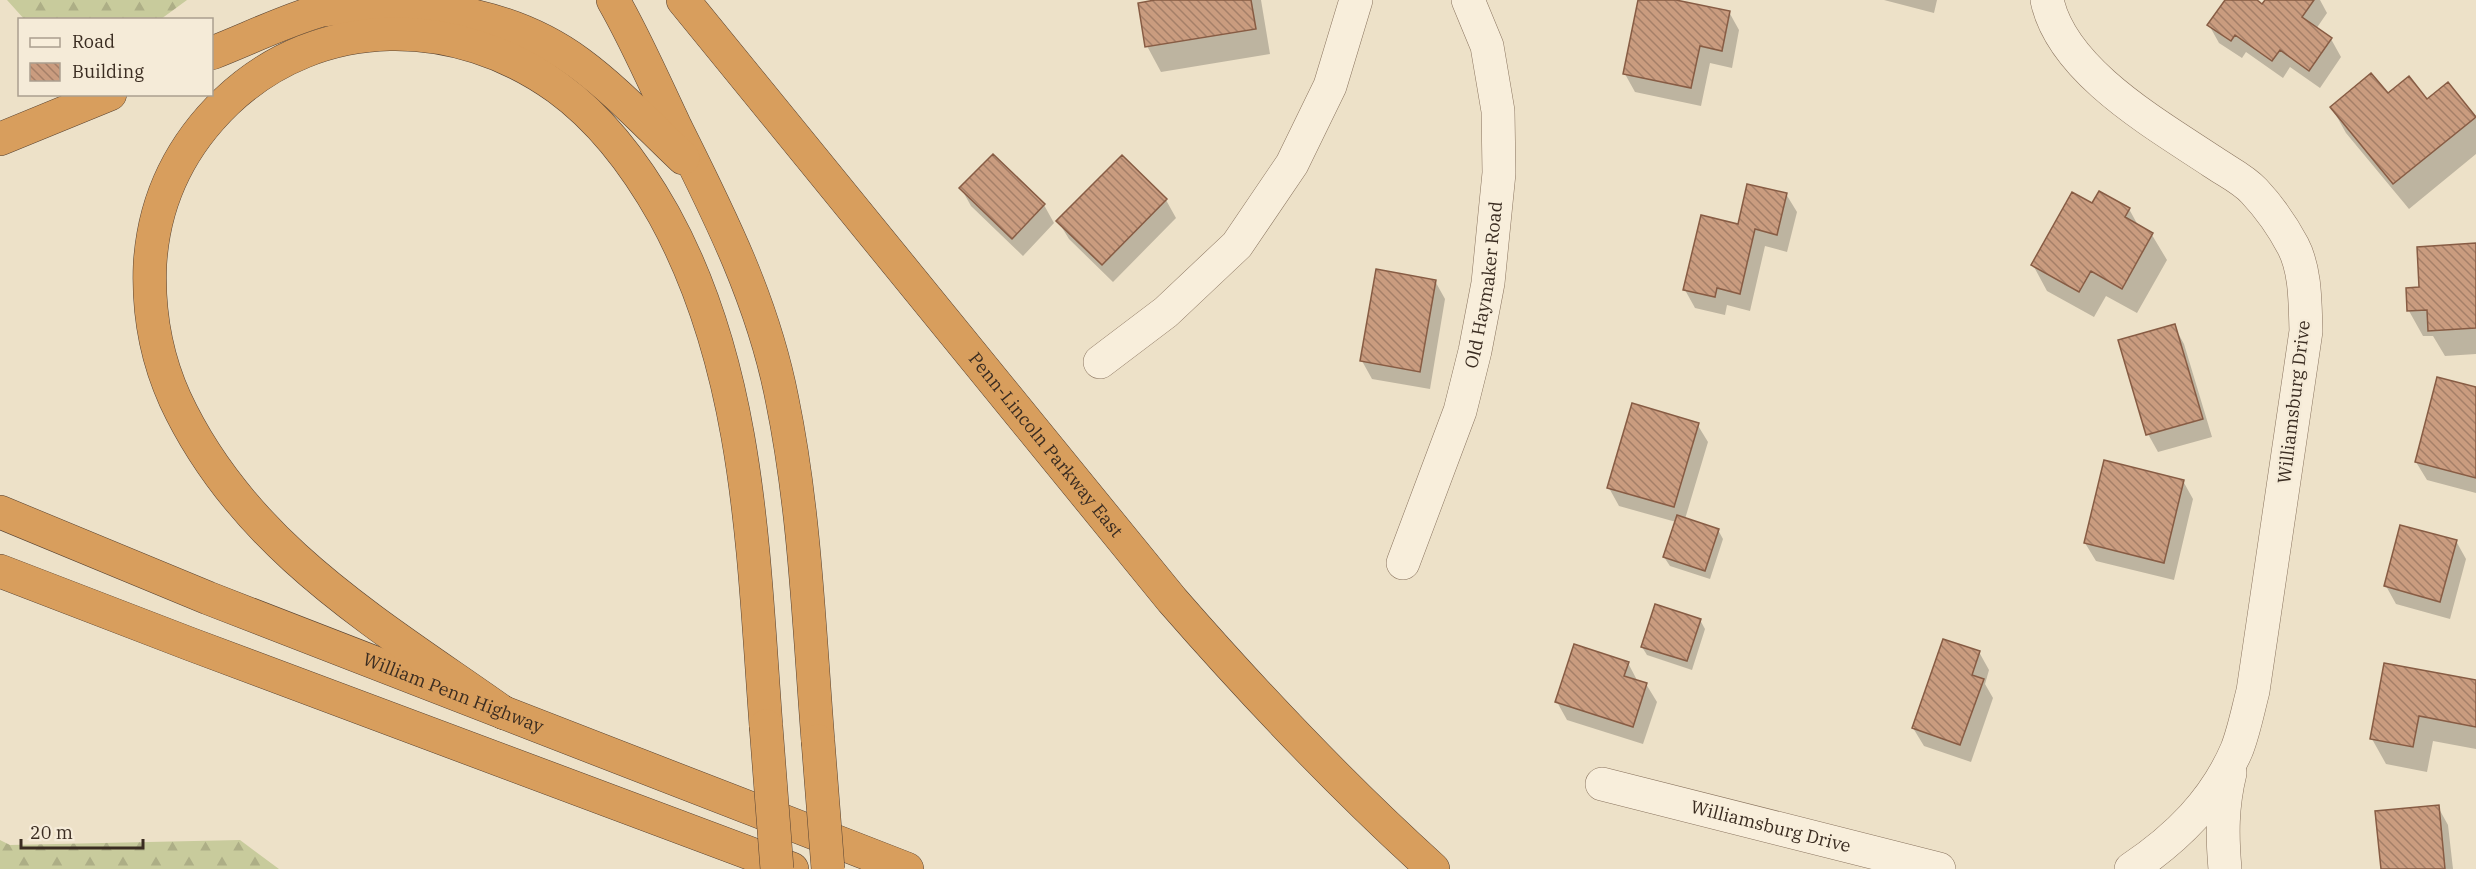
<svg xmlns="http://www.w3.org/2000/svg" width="2476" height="869" viewBox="0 0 2476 869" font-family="'IBM Plex Serif',serif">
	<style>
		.forest { fill: url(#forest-firs) }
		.shadow { fill: #0003 }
		.building { fill: url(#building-back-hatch); stroke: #875c44; stroke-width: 1.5 }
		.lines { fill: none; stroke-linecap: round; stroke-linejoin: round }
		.street-casing { stroke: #89735e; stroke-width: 34 }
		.highway-casing { stroke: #574231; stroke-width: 34 }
		.street { stroke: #f8eedb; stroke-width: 33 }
		.highway { stroke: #d89e5d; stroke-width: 33 }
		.highway-bridge-casing { stroke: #574231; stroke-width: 34; stroke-linecap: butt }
		.highway-bridge { stroke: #d89e5d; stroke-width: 33 }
		.labels { text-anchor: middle; stroke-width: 5; stroke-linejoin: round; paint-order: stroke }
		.street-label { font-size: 18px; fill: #3a2c21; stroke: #f5ebd8 }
	</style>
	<defs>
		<pattern id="forest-firs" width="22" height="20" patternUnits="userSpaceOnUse" patternTransform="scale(1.5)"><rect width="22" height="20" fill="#c8cb9c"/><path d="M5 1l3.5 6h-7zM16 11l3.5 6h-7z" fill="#adae86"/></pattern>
		<pattern id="building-back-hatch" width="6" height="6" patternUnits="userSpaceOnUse" patternTransform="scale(1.5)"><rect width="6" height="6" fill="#ca9c7f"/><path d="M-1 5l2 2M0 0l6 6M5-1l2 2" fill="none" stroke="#a57f68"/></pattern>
	</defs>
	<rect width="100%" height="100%" fill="#ede1c8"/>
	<path class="forest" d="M 7,0 L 187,0 L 161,19 L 25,20 Z
		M 0,840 L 10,845 L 240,840 L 279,869 L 0,869 Z"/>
	<path class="shadow" d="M 1156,0 L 1261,0 L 1270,54 L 1161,72 L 1147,46 Z
		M 1640,0 L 1668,0 L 1729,12 L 1739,30 L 1732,68 L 1710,63 L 1701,106 L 1635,92 L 1625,74 Z
		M 1884,0 L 1937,0 L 1934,13 Z
		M 2227,0 L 2255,0 L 2263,6 L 2267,0 L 2320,0 L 2327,13 L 2316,29 L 2331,39 L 2341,57 L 2320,88 L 2290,67 L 2283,78 L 2246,52 L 2242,58 L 2219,43 L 2209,25 Z
		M 2448,84 L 2476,119 L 2476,154 L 2409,209 L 2346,133 L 2332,108 L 2388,95 L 2427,101 Z
		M 993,156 L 1044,205 L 1054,223 L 1023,256 L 971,206 L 961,188 Z
		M 1786,194 L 1797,212 L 1787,252 L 1765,246 L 1750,311 L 1727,305 L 1725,315 L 1695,308 L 1685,290 L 1739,226 Z
		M 1166,200 L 1176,218 L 1113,282 L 1069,239 L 1058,221 Z
		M 2093,205 L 2129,209 L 2139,227 L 2152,235 L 2167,260 L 2137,313 L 2106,296 L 2094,317 L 2047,291 L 2033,265 Z
		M 2476,244 L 2476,354 L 2445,356 L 2433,336 L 2423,336 L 2409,311 L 2407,289 L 2421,288 Z
		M 1435,281 L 1445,299 L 1430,389 L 1372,379 L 1362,361 Z
		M 2174,326 L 2184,344 L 2212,437 L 2158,452 L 2148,434 Z
		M 2476,389 L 2476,493 L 2427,480 L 2416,462 Z
		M 1697,424 L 1708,442 L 1685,519 L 1718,530 L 1723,539 L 1710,579 L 1670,566 L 1664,557 L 1676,522 L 1619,506 L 1609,488 Z
		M 2183,481 L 2193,499 L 2174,580 L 2096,561 L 2085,543 Z
		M 2456,541 L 2466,559 L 2450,619 L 2396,604 L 2386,586 Z
		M 1700,620 L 1705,629 L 1692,670 L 1647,655 L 1642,647 Z
		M 1979,652 L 1989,670 L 1985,684 L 1993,698 L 1971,762 L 1924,746 L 1913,728 Z
		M 1628,663 L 1638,682 L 1646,684 L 1657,702 L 1643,744 L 1567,720 L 1557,702 Z
		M 2476,681 L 2476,749 L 2433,741 L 2427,772 L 2386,764 L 2372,739 Z
		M 2438,807 L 2448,825 L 2453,869 L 2383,869 Z"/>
	<path class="building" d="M 1155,0 L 1251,0 L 1256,29 L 1145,47 L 1138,3 Z
		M 1638,0 L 1676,0 L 1730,11 L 1722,51 L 1700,46 L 1691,88 L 1623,74 Z
		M 2225,0 L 2257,0 L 2262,4 L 2265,0 L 2314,0 L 2302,17 L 2332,38 L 2309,71 L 2280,50 L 2272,61 L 2235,35 L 2231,41 L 2207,25 Z
		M 2371,73 L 2388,93 L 2409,76 L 2427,99 L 2448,82 L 2476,117 L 2393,184 L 2330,107 Z
		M 993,154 L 1045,204 L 1012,239 L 959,188 Z
		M 1122,155 L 1167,199 L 1102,265 L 1056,221 Z
		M 1747,184 L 1787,193 L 1777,235 L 1755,229 L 1740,294 L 1717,288 L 1715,297 L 1683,290 L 1701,215 L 1738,224 Z
		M 2099,191 L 2130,208 L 2125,217 L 2153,233 L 2122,289 L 2091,271 L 2079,292 L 2031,265 L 2072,192 L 2092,203 Z
		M 2476,243 L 2476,328 L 2428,331 L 2427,310 L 2407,311 L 2406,288 L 2419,287 L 2417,247 Z
		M 1376,269 L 1436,280 L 1420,372 L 1360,361 Z
		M 2175,324 L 2203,419 L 2146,435 L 2118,340 Z
		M 2437,377 L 2476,387 L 2476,478 L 2415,462 Z
		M 1632,403 L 1699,423 L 1674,507 L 1607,488 Z
		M 2104,460 L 2184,480 L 2164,563 L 2084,543 Z
		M 1677,515 L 1719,529 L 1705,571 L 1663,557 Z
		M 2400,525 L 2457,540 L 2440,602 L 2384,586 Z
		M 1655,604 L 1701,619 L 1687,661 L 1641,647 Z
		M 1943,639 L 1980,651 L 1972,675 L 1984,679 L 1960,745 L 1912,728 Z
		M 1574,644 L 1629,662 L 1624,676 L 1647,683 L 1633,727 L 1555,702 Z
		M 2384,663 L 2476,680 L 2476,727 L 2419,716 L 2413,747 L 2370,739 Z
		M 2439,805 L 2445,869 L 2381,869 L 2375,811 Z"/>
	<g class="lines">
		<g class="street-casing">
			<g id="street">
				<path d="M 2047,0 C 2062,71 2156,124 2213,162 C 2226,171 2243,179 2254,191 C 2269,207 2283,227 2293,246 C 2306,271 2305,304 2306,331 L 2253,691 C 2248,710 2244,731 2237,749 C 2215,801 2177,838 2131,869"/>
				<path d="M 1100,362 L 1166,312 L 1237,245 L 1292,164 L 1330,86 L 1356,0"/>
				<path id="s1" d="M 1403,563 L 1460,411 L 1475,351 L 1488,283 L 1499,173 L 1498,111 L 1487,46 L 1468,0"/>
				<path id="s2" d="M 1602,784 L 1939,869"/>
				<path d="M 2225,869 C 2222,835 2222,806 2230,773"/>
			</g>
		</g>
		<g class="highway-casing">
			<g id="highway">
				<path d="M 613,0 C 636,40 655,84 675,126 C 719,214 763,301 782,399 C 805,511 809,627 818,741"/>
				<path id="s3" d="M 683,0 L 1172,600 C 1255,695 1339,784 1433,869"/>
				<path d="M 212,53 C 248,39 284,21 322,10 C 411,0 506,9 579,63 C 617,91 649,126 683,158"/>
				<path d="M 0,139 L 110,94"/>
				<path id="s4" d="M 0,512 L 208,598 L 907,869"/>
				<path d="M 0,571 L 190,644 L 792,869"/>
				<path d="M 504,713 C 377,623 243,546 175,399 C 156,357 148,310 150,264 C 154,200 181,145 227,101 C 320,13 457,15 558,88 C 602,120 637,167 664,215 C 750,371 753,553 766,726"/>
			</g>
		</g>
		<use href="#street" class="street"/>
		<use href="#highway" class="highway"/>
		<g class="highway-bridge-casing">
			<path id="highway-bridge" d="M 766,726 L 777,869
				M 818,741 L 828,869"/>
		</g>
		<use href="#highway-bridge" class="highway-bridge"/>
	</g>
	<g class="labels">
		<g class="street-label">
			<text dy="6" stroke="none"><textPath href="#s1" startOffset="291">Old Haymaker Road</textPath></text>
			<text transform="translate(2294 402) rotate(-83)" y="6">Williamsburg Drive</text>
			<text dy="6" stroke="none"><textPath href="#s3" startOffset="574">Penn-Lincoln Parkway East</textPath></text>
			<text dy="6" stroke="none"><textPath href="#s4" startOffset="488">William Penn Highway</textPath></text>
			<text dy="6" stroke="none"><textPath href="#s2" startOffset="174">Williamsburg Drive</textPath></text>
		</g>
	</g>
	<rect x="18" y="18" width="195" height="78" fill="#f5ebd8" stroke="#aa9f8f" stroke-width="1.5"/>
	<rect x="30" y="38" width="30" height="9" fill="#f8eedb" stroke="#aa9f8f" stroke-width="1.5"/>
	<text x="72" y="48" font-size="18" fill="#3a2c21">Road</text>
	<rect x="30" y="63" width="30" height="18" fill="url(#building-back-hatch)" stroke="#aa9f8f" stroke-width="1.5"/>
	<text x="72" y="78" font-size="18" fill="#3a2c21">Building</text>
	<path d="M21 839v9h122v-9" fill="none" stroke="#3a2c21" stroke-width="3"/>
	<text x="30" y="839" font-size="18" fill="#3a2c21" stroke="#f5ebd8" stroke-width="4.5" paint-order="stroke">20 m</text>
</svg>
